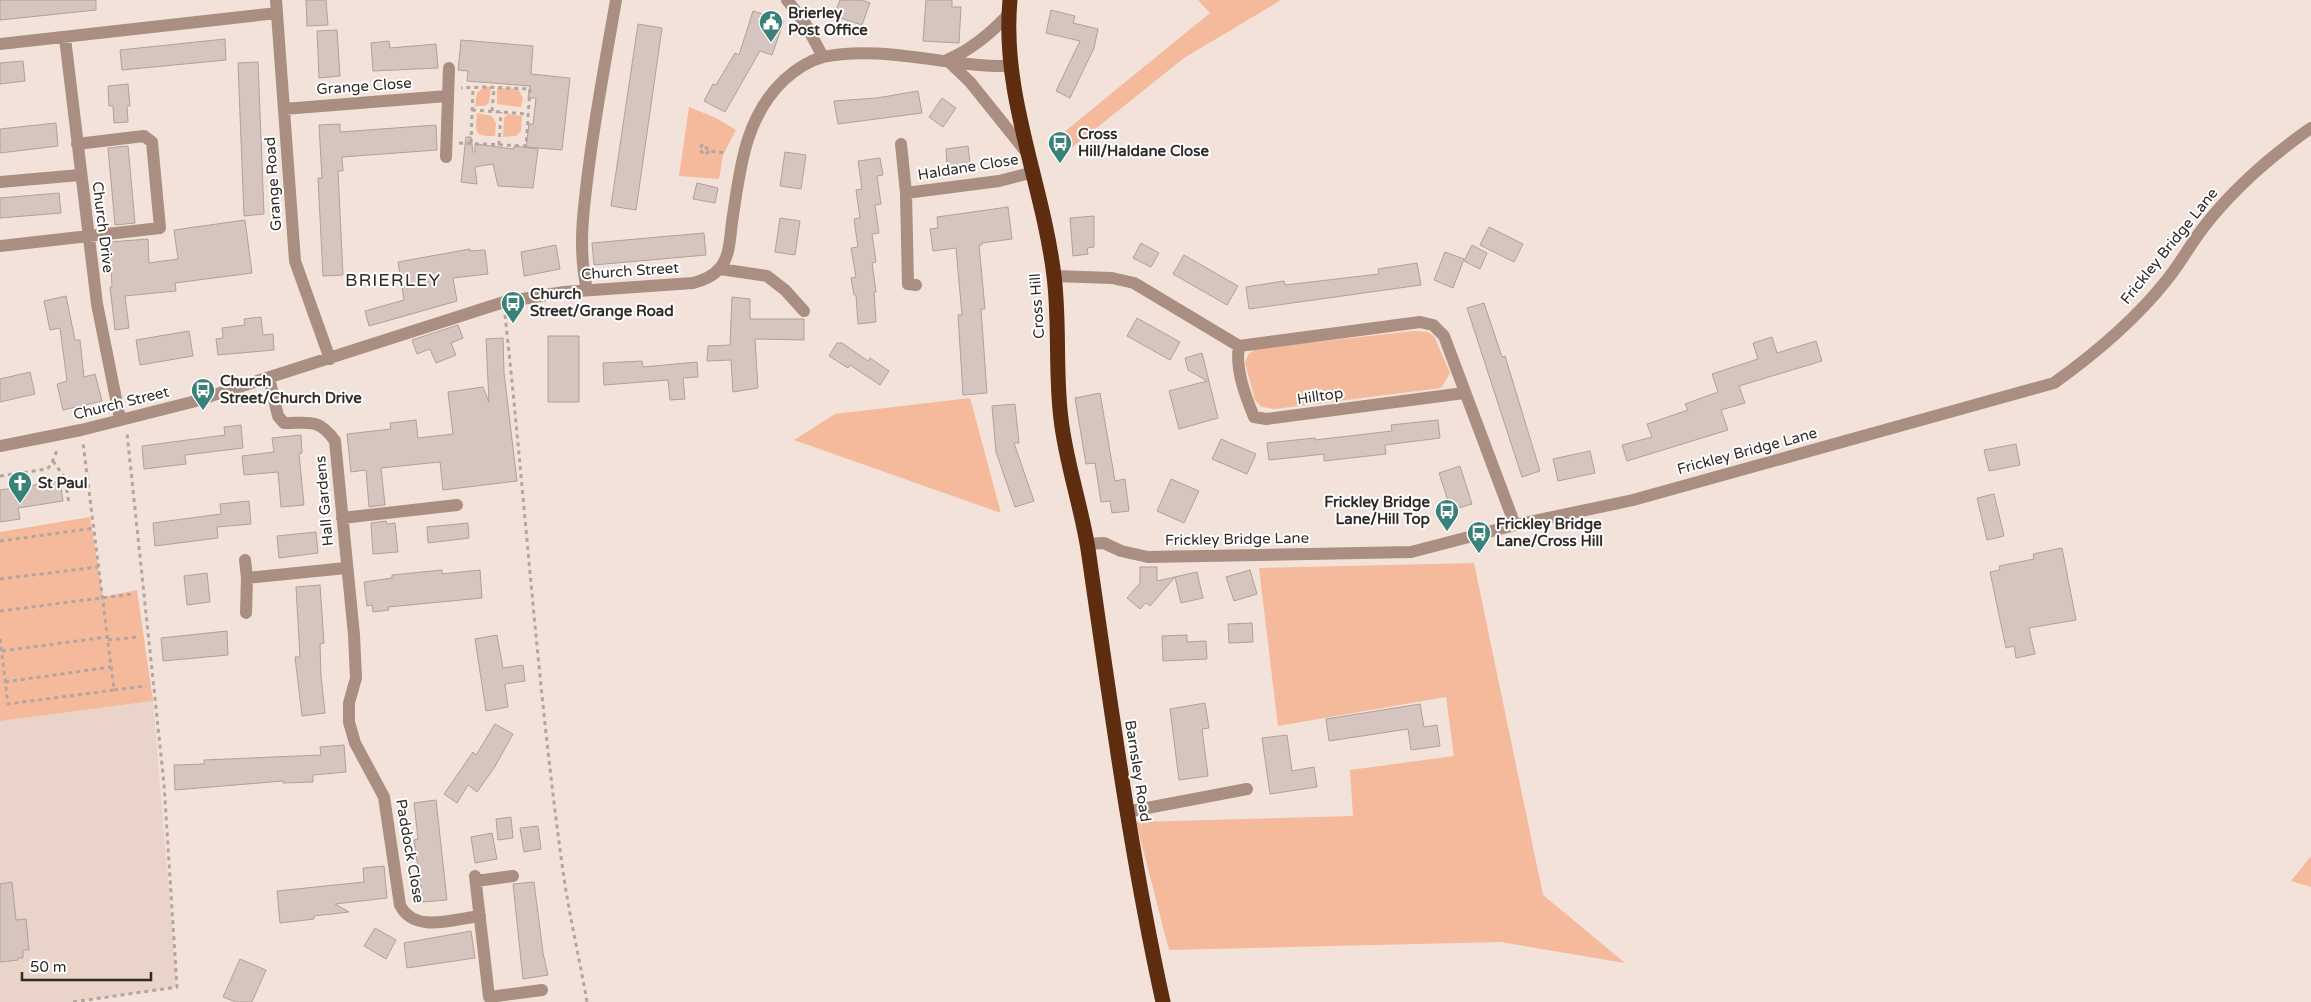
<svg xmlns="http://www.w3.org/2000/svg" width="2311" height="1002" viewBox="0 0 2311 1002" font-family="'Varela Round',sans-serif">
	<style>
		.built { fill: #ead3c8 }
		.green { fill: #f5b99b }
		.building { fill: #d5c5be; stroke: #afa099 }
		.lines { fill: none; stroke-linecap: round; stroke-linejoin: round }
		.path { stroke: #b3a6a0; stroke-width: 3; stroke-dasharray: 4 4; stroke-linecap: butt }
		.minor { stroke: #a98e81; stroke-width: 12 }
		.highway { stroke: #5e2c0e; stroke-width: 15 }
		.labels { text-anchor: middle; stroke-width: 4; stroke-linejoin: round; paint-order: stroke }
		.poi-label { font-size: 15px; font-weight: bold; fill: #312b28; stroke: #fff; text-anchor: start }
		.street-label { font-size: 15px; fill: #312b28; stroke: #fff }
		.quarter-label { font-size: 18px; letter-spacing: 1px; fill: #312b28; stroke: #fff }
	</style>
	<rect width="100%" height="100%" fill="#f2e2da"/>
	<path class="built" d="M 153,701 L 177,987 L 73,1002 L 0,1002 L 0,721 Z"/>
	<path class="green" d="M 1198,0 L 1281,0 L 1184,58 L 1060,157 L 1058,137 L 1210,13 Z
		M 484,87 L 491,87 L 489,103 L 485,106 L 475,106 L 477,93 Z
		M 497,88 L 518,89 L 523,98 L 521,107 L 497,104 Z
		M 689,107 L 716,118 L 736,130 L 723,155 L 719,179 L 679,176 Z
		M 477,113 L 492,116 L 496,123 L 495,136 C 474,137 475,132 477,113 Z
		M 508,114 L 522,116 L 521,131 L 516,136 L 503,137 L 504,118 Z
		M 1413,331 L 1427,332 L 1434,336 L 1450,373 L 1441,388 L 1275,409 L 1262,407 L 1255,400 L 1245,363 L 1248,355 L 1255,349 Z
		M 970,398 L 1001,513 L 794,440 L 835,414 Z
		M 90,517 L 103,597 L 137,590 L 153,701 L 0,721 L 0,532 Z
		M 1474,563 L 1543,895 L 1625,963 L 1501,942 L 1169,950 L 1136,822 L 1353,816 L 1350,770 L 1454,756 L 1446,697 L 1278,726 L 1259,568 Z
		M 2311,856 L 2311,887 L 2291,881 Z"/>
	<path class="building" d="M 0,0 L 96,0 L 96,10 L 0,20 Z
		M 306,0 L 326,0 L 328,25 L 307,26 Z
		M 840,0 L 862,0 L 870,3 L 862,25 L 834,16 Z
		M 926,0 L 952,0 L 952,7 L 961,7 L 959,43 L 923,41 Z
		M 1051,10 L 1075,16 L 1073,23 L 1098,29 L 1094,48 L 1070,98 L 1056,91 L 1080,41 L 1046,33 Z
		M 753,11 L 784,21 L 772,55 L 760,51 L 725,112 L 704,101 L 713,84 L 716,85 L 735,53 L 739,55 Z
		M 638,24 L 662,28 L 636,210 L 611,206 Z
		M 337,30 L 340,76 L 319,78 L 317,31 Z
		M 225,39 L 226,60 L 122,70 L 120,50 Z
		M 461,40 L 533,46 L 531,74 L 570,78 L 562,150 L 526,147 L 529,124 L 533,124 L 536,98 L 528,98 L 530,86 L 467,81 L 468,71 L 458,70 Z
		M 389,41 L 390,48 L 436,44 L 438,68 L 373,71 L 371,43 Z
		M 23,61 L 25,81 L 0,84 L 0,63 Z
		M 258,62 L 264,214 L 244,216 L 238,63 Z
		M 128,84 L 130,106 L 127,106 L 128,122 L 114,123 L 113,106 L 109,106 L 108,86 Z
		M 918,91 L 922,113 L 838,124 L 834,101 L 877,98 Z
		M 942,98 L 956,108 L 943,127 L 929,117 Z
		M 56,123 L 58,146 L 0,153 L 0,129 Z
		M 340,124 L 340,132 L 436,125 L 437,150 L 342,157 L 343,171 L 338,171 L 343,275 L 323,276 L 318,178 L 322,178 L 319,125 Z
		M 466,137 L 471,137 L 473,152 L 475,152 L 475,144 L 514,149 L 514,146 L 538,149 L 533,188 L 498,186 L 493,164 L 475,167 L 477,184 L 461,182 Z
		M 128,146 L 135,223 L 115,225 L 108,148 Z
		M 968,146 L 970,164 L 947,166 L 946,149 Z
		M 785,152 L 806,155 L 801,189 L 780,186 Z
		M 880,158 L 883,175 L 877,176 L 881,204 L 875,205 L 879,233 L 872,234 L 876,262 L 872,263 L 876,292 L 874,292 L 876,322 L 858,324 L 856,295 L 854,295 L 851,278 L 856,277 L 851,248 L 858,247 L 854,219 L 860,218 L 856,190 L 862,189 L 858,161 Z
		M 697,183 L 718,188 L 715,203 L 693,199 Z
		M 59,193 L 61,213 L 0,218 L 0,198 Z
		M 1008,207 L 1012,239 L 982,243 L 982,245 L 979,245 L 985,309 L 981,309 L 987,393 L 963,395 L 958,315 L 962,315 L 956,248 L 933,251 L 930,229 L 938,228 L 937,217 Z
		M 1094,216 L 1094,247 L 1087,248 L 1088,254 L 1073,256 L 1070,218 Z
		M 780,218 L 800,221 L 795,255 L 775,252 Z
		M 245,220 L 252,273 L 175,283 L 176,291 L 125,296 L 129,328 L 115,330 L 110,287 L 112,287 L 110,242 L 148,239 L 149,263 L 178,259 L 174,230 Z
		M 1489,227 L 1523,244 L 1514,262 L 1480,245 Z
		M 704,233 L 706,255 L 594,265 L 592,243 Z
		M 1141,243 L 1159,253 L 1151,267 L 1133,258 Z
		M 556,245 L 560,269 L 524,276 L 521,252 Z
		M 1472,245 L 1487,253 L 1480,269 L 1464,261 Z
		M 470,249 L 470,251 L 485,250 L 488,274 L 453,278 L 457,301 L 369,326 L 365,311 L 404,300 L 398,262 Z
		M 1445,252 L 1464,259 L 1453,288 L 1434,280 Z
		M 1184,255 L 1238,286 L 1227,305 L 1173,274 Z
		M 1417,263 L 1421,285 L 1249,309 L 1246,287 L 1284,281 L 1285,285 L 1379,274 L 1378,269 Z
		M 66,296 L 75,340 L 80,340 L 84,377 L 95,374 L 102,401 L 63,410 L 57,384 L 67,381 L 60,328 L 50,330 L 44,301 Z
		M 732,297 L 750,299 L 750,319 L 804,319 L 804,340 L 755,339 L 758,388 L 733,392 L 731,360 L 707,361 L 708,346 L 730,345 Z
		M 1484,303 L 1502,357 L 1505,356 L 1540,471 L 1522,477 L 1467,308 Z
		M 261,317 L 263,335 L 273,334 L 274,350 L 218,355 L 216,339 L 223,338 L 222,328 L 245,325 L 244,319 Z
		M 1137,318 L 1180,342 L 1170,360 L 1127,336 Z
		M 458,325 L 463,338 L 451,343 L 456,355 L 436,363 L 430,349 L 417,354 L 412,340 Z
		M 189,331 L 193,356 L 140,365 L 136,340 Z
		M 548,336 L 579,336 L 579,402 L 548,402 Z
		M 1772,337 L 1777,353 L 1816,341 L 1822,361 L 1739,386 L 1745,403 L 1721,410 L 1728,430 L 1627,461 L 1622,445 L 1652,437 L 1647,424 L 1688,410 L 1685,404 L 1718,392 L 1712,374 L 1758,359 L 1753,343 Z
		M 503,338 L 504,373 L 517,481 L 443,490 L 440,462 L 381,468 L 385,505 L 369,507 L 366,470 L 351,472 L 347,434 L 391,429 L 390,423 L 416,420 L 418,438 L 453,434 L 448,392 L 483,387 L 489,402 L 486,339 Z
		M 837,343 L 842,343 L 868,361 L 870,358 L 889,371 L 880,385 L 850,365 L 848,368 L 829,356 Z
		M 1202,353 L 1218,418 L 1179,429 L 1169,391 L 1207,381 L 1188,370 L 1185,358 Z
		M 642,361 L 643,367 L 697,362 L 698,377 L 683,378 L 685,399 L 670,400 L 668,380 L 604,385 L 603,363 Z
		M 30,372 L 35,394 L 0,402 L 0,379 Z
		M 1100,393 L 1115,481 L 1125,479 L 1129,511 L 1112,513 L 1110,501 L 1101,502 L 1095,463 L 1086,464 L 1075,398 Z
		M 1015,404 L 1019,443 L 1014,443 L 1034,501 L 1015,507 L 996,452 L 992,406 Z
		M 1438,420 L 1440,438 L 1385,445 L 1386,454 L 1324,461 L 1324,454 L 1269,460 L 1267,443 L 1315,438 L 1315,440 L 1392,431 L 1391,425 Z
		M 241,425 L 243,448 L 185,455 L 186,464 L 144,469 L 142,446 L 225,435 L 224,427 Z
		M 301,435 L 302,453 L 299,454 L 304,505 L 281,507 L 278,472 L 244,475 L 242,456 L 274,452 L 272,438 Z
		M 1221,439 L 1256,454 L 1247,474 L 1212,459 Z
		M 2016,444 L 2020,465 L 1989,471 L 1984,450 Z
		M 1590,451 L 1595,473 L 1558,481 L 1553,459 Z
		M 1460,466 L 1472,504 L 1451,510 L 1439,473 Z
		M 1171,479 L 1199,491 L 1184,523 L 1157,511 Z
		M 60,481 L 63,501 L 18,508 L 20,519 L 0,522 L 0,490 Z
		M 1994,494 L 2004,536 L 1987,540 L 1977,498 Z
		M 249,501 L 251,524 L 217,527 L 218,538 L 155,546 L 153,523 L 221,514 L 220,504 Z
		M 386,521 L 387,524 L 395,523 L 398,552 L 373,554 L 371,523 Z
		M 468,523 L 469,538 L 428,543 L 427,527 Z
		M 316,532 L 318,553 L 279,558 L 277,536 Z
		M 2062,548 L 2076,620 L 2029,628 L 2035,654 L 2016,658 L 2014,646 L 2006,648 L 1990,572 L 2000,570 L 1999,566 L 2034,559 L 2033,554 Z
		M 1140,567 L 1157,567 L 1157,581 L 1197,572 L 1203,598 L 1181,603 L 1175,577 L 1150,606 L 1146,603 L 1140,609 L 1127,598 L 1140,583 Z
		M 442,570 L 442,574 L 480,570 L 482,598 L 388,607 L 389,610 L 373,612 L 372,605 L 367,606 L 364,582 L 392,578 L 392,575 Z
		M 1250,570 L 1257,594 L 1234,601 L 1226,577 Z
		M 207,573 L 210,602 L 187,605 L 184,576 Z
		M 320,585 L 324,643 L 320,644 L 321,676 L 325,713 L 302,716 L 295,657 L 300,657 L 296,587 Z
		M 1252,623 L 1253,642 L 1229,643 L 1228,624 Z
		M 227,631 L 228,655 L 163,661 L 161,638 Z
		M 497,635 L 503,668 L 523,665 L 525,681 L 505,684 L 508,707 L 486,711 L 475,639 Z
		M 1187,635 L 1187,642 L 1206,641 L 1207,659 L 1163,661 L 1162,636 Z
		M 1205,703 L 1209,728 L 1202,729 L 1208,776 L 1179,780 L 1170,709 Z
		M 1420,704 L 1424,727 L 1437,725 L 1440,746 L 1411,750 L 1408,729 L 1329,741 L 1326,719 Z
		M 495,724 L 513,734 L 494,768 L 477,792 L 468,785 L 457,803 L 444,794 L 473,752 L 476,755 Z
		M 1287,735 L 1292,771 L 1314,767 L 1317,787 L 1270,794 L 1262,738 Z
		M 344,745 L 346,772 L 313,775 L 313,782 L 283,783 L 283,781 L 175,790 L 174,765 L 204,764 L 204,760 L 321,755 L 320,747 Z
		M 436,800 L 447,900 L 423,902 L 414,840 L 418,839 L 414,803 Z
		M 511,817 L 513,838 L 498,840 L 496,819 Z
		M 538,826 L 541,849 L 524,852 L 520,828 Z
		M 492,833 L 497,859 L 475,863 L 471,837 Z
		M 384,866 L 387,898 L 335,904 L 349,912 L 314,916 L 314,919 L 280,923 L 277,891 L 364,882 L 363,868 Z
		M 12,882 L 16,920 L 26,919 L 29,950 L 23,950 L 23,958 L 18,958 L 18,960 L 0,962 L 0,884 Z
		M 534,882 L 543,953 L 548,975 L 523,979 L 513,884 Z
		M 375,928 L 396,940 L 386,959 L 364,946 Z
		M 471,931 L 475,958 L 407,968 L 404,943 Z
		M 240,959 L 266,970 L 252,1002 L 236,1002 L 223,997 Z"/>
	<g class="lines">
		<path class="path" d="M 472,110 L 528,114
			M 492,111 L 494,88
			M 459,143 L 526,146 L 530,89 L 484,87 L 461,88
			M 471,143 L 473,88
			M 499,145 L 501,112
			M 709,151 L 705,155 L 699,149 L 703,144 L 709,151 L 725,153
			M 505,315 C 525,498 537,682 562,864 C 568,910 579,956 587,1002
			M 53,461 L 65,478 L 69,504
			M 0,476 L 47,469 L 51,465 L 58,448
			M 0,541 L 95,528
			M 0,579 L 98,567
			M 0,611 L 132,594
			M 0,639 L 8,704 L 114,690 L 83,443
			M 108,640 L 138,637
			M 2,651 L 107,637
			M 5,682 L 111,667
			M 114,690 L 146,686
			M 73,1002 L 177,987 L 164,784 L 127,433"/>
		<path class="minor" d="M 276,0 L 295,261 L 330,359
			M 787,0 L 805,23 L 823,57
			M 1008,15 C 990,34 971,50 947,60 L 970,82 L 1027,153
			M 65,38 L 97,304 L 120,419
			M 0,44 L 277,13
			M 284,109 L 447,96
			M 901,144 L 906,193 L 908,284 L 916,285
			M 446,157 L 449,68
			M 0,182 L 80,175
			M 906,193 L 999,181 L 1034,172
			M 0,246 L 160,228 L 152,142 L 144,136 L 77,144
			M 720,269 L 767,276 L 785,290 L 804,311
			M 1054,276 L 1112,278 L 1134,283 L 1239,346 L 1420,322 L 1433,325 L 1444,336 L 1515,525
			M 587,290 C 578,251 583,212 588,173 C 595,115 606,58 616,0
			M 1239,346 C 1235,369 1245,395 1254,417 L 1266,419 L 1464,393
			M 269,378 L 278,416 L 284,423 C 309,423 319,418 335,441 L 354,635 L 356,678 L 349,703 L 349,722 L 355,743 L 384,797 L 400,905 C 414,934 454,919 480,916
			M 0,446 L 81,430 L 192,402 L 504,302 L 564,292 L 693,283 C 703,280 712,277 719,269 C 730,258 730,237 732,222 C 740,170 744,118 784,80 C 795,70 808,61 823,57 C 882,44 951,68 1012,66
			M 342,518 L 457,505
			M 1087,544 L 1104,543 L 1121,551 L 1148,557 L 1411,552 L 1515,525 L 1633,500 L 2054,383 C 2096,353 2134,321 2166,281 C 2180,264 2190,245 2203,228 C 2233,189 2271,156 2311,128
			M 245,560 L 247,578 L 346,568
			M 246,613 L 247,578
			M 1126,812 L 1247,789
			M 475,876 L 489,997 L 542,990
			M 476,881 L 513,876"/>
		<path class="highway" d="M 1010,0 C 1001,94 1043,184 1054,276 C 1060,323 1055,372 1061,419 C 1066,463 1081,505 1088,549 C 1110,700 1130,852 1163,1002"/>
	</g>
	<defs>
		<g id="civic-pin" transform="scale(1.25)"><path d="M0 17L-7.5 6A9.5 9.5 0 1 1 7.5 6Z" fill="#3a817a" stroke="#fff"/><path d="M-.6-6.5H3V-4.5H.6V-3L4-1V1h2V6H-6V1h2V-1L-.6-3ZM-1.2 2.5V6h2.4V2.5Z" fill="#fff"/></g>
		<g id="bus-pin" transform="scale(1.25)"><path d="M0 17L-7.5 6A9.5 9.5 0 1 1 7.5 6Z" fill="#3a817a" stroke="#fff"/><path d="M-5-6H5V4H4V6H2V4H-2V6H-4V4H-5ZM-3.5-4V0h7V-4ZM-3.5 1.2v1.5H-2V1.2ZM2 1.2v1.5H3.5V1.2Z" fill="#fff"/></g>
		<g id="church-pin" transform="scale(1.25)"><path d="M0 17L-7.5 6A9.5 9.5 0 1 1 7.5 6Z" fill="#3a817a" stroke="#fff"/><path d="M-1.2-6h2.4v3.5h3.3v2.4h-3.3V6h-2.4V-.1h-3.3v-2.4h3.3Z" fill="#fff"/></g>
	</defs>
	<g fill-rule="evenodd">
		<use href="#civic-pin" x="771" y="22"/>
		<use href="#bus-pin" x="1060" y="143"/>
		<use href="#bus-pin" x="513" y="303"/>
		<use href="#bus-pin" x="203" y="390"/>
		<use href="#church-pin" x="20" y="483"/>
		<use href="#bus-pin" x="1447" y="511"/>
		<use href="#bus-pin" x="1479" y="533"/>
	</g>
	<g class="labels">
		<g class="poi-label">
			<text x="788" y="18">Brierley<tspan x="788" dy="17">Post Office</tspan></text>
			<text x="1078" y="139">Cross<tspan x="1078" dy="17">Hill/Haldane Close</tspan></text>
			<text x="530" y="299">Church<tspan x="530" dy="17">Street/Grange Road</tspan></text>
			<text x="220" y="386">Church<tspan x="220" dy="17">Street/Church Drive</tspan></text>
			<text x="38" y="488">St Paul</text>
			<text x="1430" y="507" text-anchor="end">Frickley Bridge<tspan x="1430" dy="17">Lane/Hill Top</tspan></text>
			<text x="1496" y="529">Frickley Bridge<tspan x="1496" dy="17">Lane/Cross Hill</tspan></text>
		</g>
		<g class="street-label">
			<text transform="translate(364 86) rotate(-4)" y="5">Grange Close</text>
			<text transform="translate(968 167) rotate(-9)" y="5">Haldane Close</text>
			<text transform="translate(273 184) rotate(-94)" y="5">Grange Road</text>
			<text transform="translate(103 227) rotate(83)" y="5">Church Drive</text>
			<text transform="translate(2169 246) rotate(-51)" y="5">Frickley Bridge Lane</text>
			<text transform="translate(630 271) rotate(-4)" y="5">Church Street</text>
			<text transform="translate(1037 306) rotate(-94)" y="5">Cross Hill</text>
			<text transform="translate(1320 396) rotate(-8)" y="5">Hilltop</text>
			<text transform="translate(121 403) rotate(-14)" y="5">Church Street</text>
			<text transform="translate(1747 451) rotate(-15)" y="5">Frickley Bridge Lane</text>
			<text transform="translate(324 501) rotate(-95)" y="5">Hall Gardens</text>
			<text transform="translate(1237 539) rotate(-1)" y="5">Frickley Bridge Lane</text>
			<text transform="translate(1138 771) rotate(81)" y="5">Barnsley Road</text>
			<text transform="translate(410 851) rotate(80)" y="5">Paddock Close</text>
		</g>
		<g class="quarter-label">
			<text x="393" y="286">BRIERLEY</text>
		</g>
	</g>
	<path d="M22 972v8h129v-8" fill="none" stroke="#312b28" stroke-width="2.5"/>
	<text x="30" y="972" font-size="15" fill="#312b28" stroke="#ffffff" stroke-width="4" paint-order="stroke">50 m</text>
</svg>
